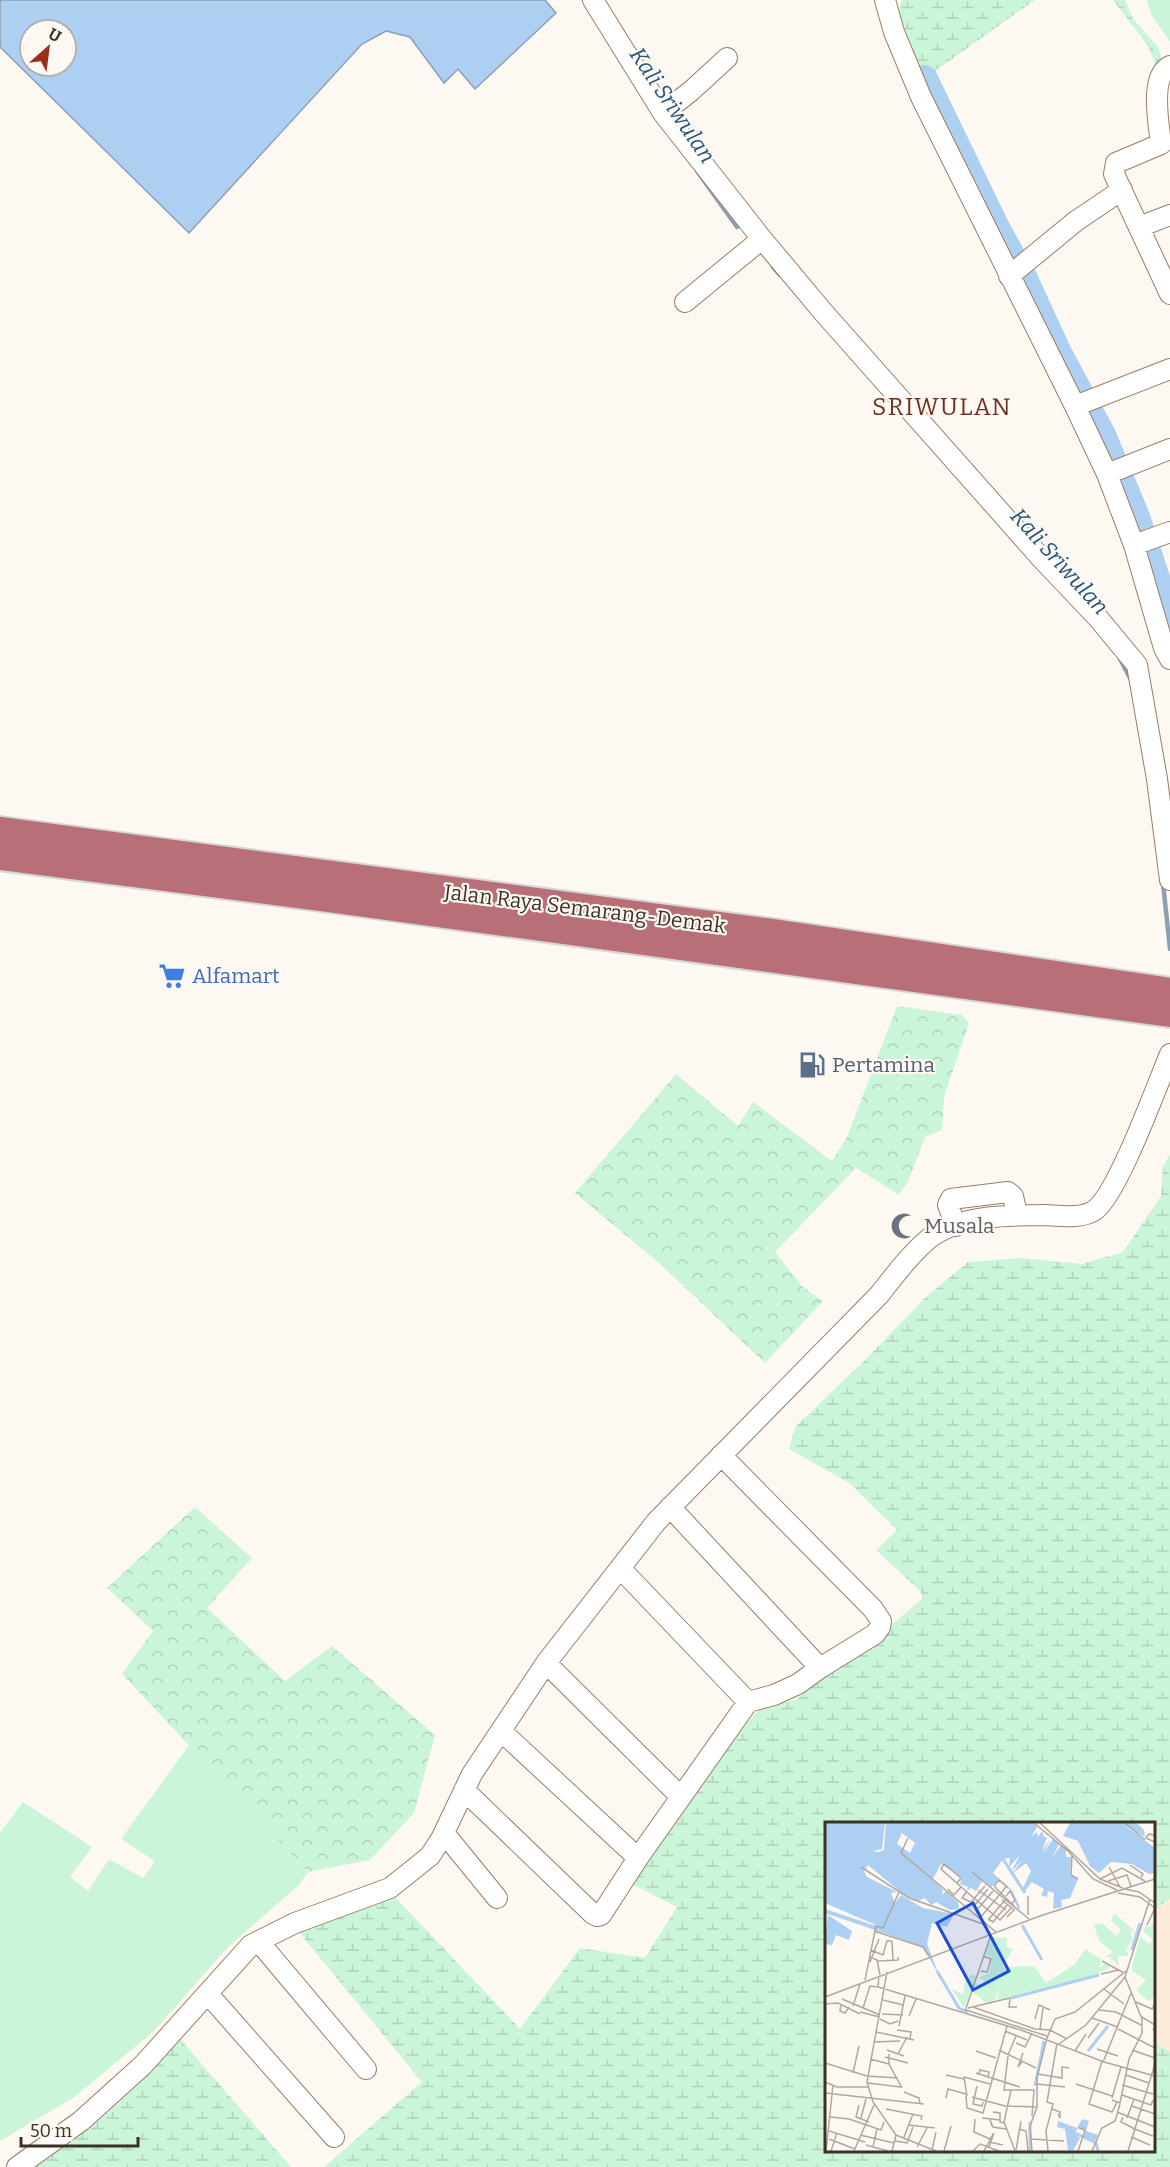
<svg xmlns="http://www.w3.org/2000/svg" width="1170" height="2167" viewBox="0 0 1170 2167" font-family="Bitter,serif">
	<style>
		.industrial { fill: #fdecda }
		.grass { fill: #cbf5d8 }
		.forest { fill: url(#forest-crowns) }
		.wetland { fill: url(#wetland-marsh) }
		.water { fill: #adcff1; stroke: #8ba0b4; stroke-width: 1.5; fill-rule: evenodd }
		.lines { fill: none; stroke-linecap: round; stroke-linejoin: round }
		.stream { stroke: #8ba0b4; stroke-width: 4.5 }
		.river { stroke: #adcff1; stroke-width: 28 }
		.minor-casing { stroke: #997e65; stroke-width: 22 }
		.highway-casing { stroke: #d8d6d4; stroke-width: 32 }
		.minor { stroke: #fff; stroke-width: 20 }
		.highway { stroke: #b86f77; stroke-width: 28 }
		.labels { text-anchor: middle; stroke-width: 4.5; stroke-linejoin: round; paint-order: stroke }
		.street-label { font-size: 21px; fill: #3c3126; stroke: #fef8f2 }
		.shop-label { font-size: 21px; fill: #366cbe; stroke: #fef8f2; text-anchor: start }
		.service-label { font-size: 21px; fill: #4e5e75; stroke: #fef8f2; text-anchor: start }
		.worship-label { font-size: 21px; fill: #5b616d; stroke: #fef8f2; text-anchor: start }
		.water-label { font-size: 22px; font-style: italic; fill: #22547f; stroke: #fef8f2 }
		.quarter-label { font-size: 24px; letter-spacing: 1.5px; fill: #722e1e; stroke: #fef8f2 }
		.inset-river { fill: none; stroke: #adcff1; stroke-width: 3 }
		.inset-road { fill: none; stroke: #b0a8a0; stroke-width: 1.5 }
		.view { fill: #1d4ed8; fill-opacity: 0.15; stroke: #1d4ed8; stroke-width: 3 }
		.inset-edge { fill: none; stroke: #3c3126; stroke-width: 3 }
	</style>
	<defs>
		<pattern id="forest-crowns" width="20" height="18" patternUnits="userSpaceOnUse" patternTransform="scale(1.5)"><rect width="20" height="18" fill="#cbf5d8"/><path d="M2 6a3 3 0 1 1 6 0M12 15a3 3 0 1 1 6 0" fill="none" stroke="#afd2b9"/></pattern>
		<pattern id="wetland-marsh" width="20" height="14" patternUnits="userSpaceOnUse" patternTransform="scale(1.5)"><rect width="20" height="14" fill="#cbf5d8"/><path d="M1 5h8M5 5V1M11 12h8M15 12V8" fill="none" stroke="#afd2b9"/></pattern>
	</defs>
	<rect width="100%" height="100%" fill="#fef8f2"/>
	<path class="industrial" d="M 1170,1899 L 1170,2052 L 1154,2042 L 1154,1910 Z"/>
	<path class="grass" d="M 1147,0 L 1170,0 L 1170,42 L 1151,14 Z
		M 189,1745 L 308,1872 L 298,1886 L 228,1947 L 153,2032 L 73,2098 L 0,2141 L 0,1833 L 23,1802 L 92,1847 L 70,1877 L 88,1891 L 109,1859 L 143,1878 L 155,1861 L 121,1839 Z"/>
	<path class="forest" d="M 897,1006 L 962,1015 L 969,1023 L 944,1097 L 942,1130 L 925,1137 L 908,1182 L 899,1195 L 856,1168 L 775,1252 L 803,1287 L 823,1301 L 765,1363 L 659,1263 L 575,1193 L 676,1074 L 738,1126 L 753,1102 L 832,1161 L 847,1137 Z
		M 195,1507 L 252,1558 L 207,1608 L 285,1681 L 332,1646 L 435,1735 L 414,1813 L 370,1860 L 308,1872 L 122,1674 L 153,1631 L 107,1588 Z"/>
	<path class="wetland" d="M 901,0 L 1035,0 L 924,79 L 899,13 Z
		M 1113,0 L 1125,0 L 1133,19 L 1159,48 L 1163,67 L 1157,68 L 1148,46 Z
		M 1170,1154 L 1170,1899 L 1154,1910 L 1154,1824 L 826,1824 L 826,2150 L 1154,2150 L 1154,2042 L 1170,2052 L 1170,2167 L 324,2167 L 422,2082 L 298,1931 L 395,1897 L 520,2029 L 580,1948 L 645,1958 L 677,1907 L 628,1882 L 659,1832 L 744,1726 L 762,1707 L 796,1700 L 865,1647 L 922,1599 L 921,1592 L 876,1550 L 897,1530 L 849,1483 L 789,1449 L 795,1427 L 863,1362 L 925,1298 L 968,1262 L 1020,1258 L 1082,1264 L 1123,1252 L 1161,1196 L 1163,1166 Z
		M 174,2032 L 291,2167 L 17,2167 Z"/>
	<path class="water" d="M 0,0 L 545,0 L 556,13 L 475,89 L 458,69 L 444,83 L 410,37 L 386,31 L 362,44 L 189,233 L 0,47 ZM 30,30 L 66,30 L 66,66 L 30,66 Z"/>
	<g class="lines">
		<path class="stream" d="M 697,171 L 737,227
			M 773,267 L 780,275
			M 1118,655 L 1131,680
			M 1163,883 L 1170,949"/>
		<path class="river" d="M 924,79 L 996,228 L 1024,279 L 1057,351 L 1102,435 L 1136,517 L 1170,621"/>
		<g class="minor-casing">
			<path id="minor" d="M 593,0 L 663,113 L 762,239 L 824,313 L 1042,559 L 1098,618 L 1137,665 L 1157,779 L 1170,880
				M 885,0 L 894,32 L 921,97 L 1075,406 L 1107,474 L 1134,545 L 1164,648 L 1170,659
				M 1170,66 C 1149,76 1159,125 1161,144 L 1116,163 L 1114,174 L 1170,294
				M 663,113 L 691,91 L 727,58
				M 1139,227 L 1170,215
				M 1009,276 L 1076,221 L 1122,190
				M 685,302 L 762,239
				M 1075,406 L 1170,369
				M 1107,474 L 1170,449
				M 1134,545 L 1170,532
				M 956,1226 L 948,1205 L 951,1199 L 1008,1192 L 1013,1196 L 1017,1215
				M 670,1507 L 820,1668
				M 620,1568 L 748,1702
				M 546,1663 L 680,1796
				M 501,1731 L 638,1858
				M 464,1790 L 593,1914 L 597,1916 L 601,1915 L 638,1858 L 748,1702 L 774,1695 L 798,1684 L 820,1668 L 875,1634 L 880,1627 L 881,1621 L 873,1609 L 721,1455
				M 444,1833 L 497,1898
				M 259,1942 L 366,2069
				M 208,1994 L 334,2137
				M 17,2167 L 81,2121 L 143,2065 L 251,1945 L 295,1923 L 390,1888 L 430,1856 L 441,1839 L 472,1774 L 546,1663 L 656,1522 L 879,1295 C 895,1275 911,1253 931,1237 C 961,1215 1011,1215 1046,1215 C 1062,1216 1082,1219 1095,1210 C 1118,1193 1157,1085 1170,1054"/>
		</g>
		<g class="highway-casing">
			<path id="highway" d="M 0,831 L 772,933 L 1170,992
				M 0,856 L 329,898 L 1170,1013"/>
		</g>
		<use href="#minor" class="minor"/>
		<use href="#highway" class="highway"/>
	</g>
	<defs>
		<g id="supermarket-bare" transform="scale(2.07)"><path d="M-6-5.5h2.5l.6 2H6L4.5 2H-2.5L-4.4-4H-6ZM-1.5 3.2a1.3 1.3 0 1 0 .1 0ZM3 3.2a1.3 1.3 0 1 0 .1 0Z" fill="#3f7fe0" stroke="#fef8f2" stroke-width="2.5" paint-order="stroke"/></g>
		<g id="fuel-bare" transform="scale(2.07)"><path d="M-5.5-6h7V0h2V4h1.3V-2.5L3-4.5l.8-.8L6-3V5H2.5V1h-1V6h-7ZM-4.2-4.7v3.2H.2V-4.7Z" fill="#5c6f8a" stroke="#fef8f2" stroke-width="2.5" paint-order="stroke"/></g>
		<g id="mosque-bare" transform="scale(2.07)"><path d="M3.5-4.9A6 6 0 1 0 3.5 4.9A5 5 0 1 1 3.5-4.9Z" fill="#6b7280" stroke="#fef8f2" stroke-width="2.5" paint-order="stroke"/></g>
	</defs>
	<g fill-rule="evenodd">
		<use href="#supermarket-bare" x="172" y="976"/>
		<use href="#fuel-bare" x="812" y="1065"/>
		<use href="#mosque-bare" x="904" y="1226"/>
	</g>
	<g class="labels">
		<g class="street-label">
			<text transform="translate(585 909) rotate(7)" y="7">Jalan Raya Semarang-Demak</text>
		</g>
		<g class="shop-label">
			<text x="192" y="983">Alfamart</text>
		</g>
		<g class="service-label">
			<text x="832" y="1072">Pertamina</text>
		</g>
		<g class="worship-label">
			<text x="924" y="1233">Musala</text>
		</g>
		<g class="water-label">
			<text transform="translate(673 105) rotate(56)" y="8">Kali Sriwulan</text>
			<text transform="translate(1060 561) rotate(48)" y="8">Kali Sriwulan</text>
		</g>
		<g class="quarter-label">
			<text x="942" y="415">SRIWULAN</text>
		</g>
	</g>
	<g transform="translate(825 1822)">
		<rect width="330" height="330" fill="#fef8f2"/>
		<path d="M 289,91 L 311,110 L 303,107 L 299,120 L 292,113 L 296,107 L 286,99 ZM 147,152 L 152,154 L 139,186 L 127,167 L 138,172 L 140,160 Z" fill="#cbf5d8"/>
		<path d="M 330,99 L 330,175 L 323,179 L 311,168 L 321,158 L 307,149 L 307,144 L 315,115 L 325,122 L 328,118 L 318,109 L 321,103 L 325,105 ZM 268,100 L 270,103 L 277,101 L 299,120 L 295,113 L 298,109 L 303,107 L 310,112 L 304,110 L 308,117 L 301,128 L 304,134 L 293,134 L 293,145 L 289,138 L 286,141 L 286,135 L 279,135 L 288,130 L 274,119 ZM 182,115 L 181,125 L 188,127 L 178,145 L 209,144 L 221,161 L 250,142 L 260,127 L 276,137 L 275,145 L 282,141 L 285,146 L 261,156 L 172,178 L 175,164 L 170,178 L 161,181 L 148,170 L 151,161 L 157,163 L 159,158 L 153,156 L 164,151 L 167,135 L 160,133 L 163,124 L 168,116 Z" fill="#cbf5d8"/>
		<path d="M 0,1 L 60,1 L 57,27 L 48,29 L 53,30 L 59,28 L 61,1 L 208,1 L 212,5 L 206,15 L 212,10 L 213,15 L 217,9 L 219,15 L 222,15 L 217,29 L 226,16 L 218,32 L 228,17 L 234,22 L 227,36 L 236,23 L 241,28 L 241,35 L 246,35 L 245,53 L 253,57 L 245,76 L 236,78 L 237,85 L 228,87 L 229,71 L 223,69 L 222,75 L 216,73 L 219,67 L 207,60 L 200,69 L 198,66 L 206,49 L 201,41 L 187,52 L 198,37 L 186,50 L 195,33 L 184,45 L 185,36 L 178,37 L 168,51 L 187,68 L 194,83 L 195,87 L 193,87 L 185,68 L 174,58 L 166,65 L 158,58 L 151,69 L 146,66 L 142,69 L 143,65 L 135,62 L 137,56 L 116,42 L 108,57 L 118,68 L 117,73 L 121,69 L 133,80 L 134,87 L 125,88 L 111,80 L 106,83 L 100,76 L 93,79 L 78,72 L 43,43 L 39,49 L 42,55 L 72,70 L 66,71 L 70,81 L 76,73 L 98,86 L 129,92 L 122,105 L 107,101 L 105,109 L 102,122 L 114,153 L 97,124 L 0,91 L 0,87 L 60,107 L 0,81 ZM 77,11 L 90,21 L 85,31 L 72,22 ZM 245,1 L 312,1 L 319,8 L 320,15 L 299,3 L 330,26 L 330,51 L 324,52 L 307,42 L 286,40 L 274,51 L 265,44 L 253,19 L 238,14 ZM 3,93 L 27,109 L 24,118 L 11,113 L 7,123 L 0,122 ZM 257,297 L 264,299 L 261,309 L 273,313 L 270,319 L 259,315 L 260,308 L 253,306 L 249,311 L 255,316 L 248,329 L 243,328 L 240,307 L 232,305 L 233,299 L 252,306 Z" fill="#adcff1" fill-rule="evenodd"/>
		<path class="inset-river" d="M 176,34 L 200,71M 197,103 L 217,138M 307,128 L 315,101M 112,149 L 134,186 L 143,190M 186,176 L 274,153M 263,229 L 283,204M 210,264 L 219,219M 205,300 L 205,329M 248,310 L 271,321 L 273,329"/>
		<path class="inset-road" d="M 209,1 L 243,29 L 268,57 L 292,68M 215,1 L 275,57 L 298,66M 301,2 L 320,18M 330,14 L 324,12 L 321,16 L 330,20M 83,16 L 76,31 L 171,110M 247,33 L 246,53 L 253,57M 305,43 L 318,52 L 316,55M 36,45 L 84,76 L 158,102 L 165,112M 284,45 L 295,65M 147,50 L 204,97M 275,57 L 297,46 L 320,59M 283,59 L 302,53 L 306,64M 132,61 L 136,56 L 119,42 L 116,47 L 143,71 L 175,98 L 186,86M 169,64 L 190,85M 169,64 L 174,58 L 183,66M 123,67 L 129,73 L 136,65M 300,67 L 314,70 L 330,81M 153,68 L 181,88M 142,69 L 137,76 L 146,80 L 160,64M 293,71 L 315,75 L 330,86M 181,74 L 185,69 L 190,78 L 186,83M 177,78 L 189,88 L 182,95M 151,89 L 168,69M 155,92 L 149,84 L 163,67M 203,93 L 203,74M 154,97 L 181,65M 163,97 L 168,100 L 182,83M 164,97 L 180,78M 322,103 L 330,86M 49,109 L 98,125 L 104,134M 67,119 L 68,139M 46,128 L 58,133 L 62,119 L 67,119M 45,135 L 52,138 L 55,153M 53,139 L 73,138 L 73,135M 277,139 L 299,151M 45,140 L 54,117M 156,149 L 162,150 L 166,137 L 158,134M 62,150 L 42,260 L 48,280 L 71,313 L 67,329M 276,152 L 294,148M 54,154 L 53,165 L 196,208 L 279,240 L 330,254M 40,158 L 51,104 L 58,106 L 74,70M 279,167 L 299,182M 0,175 L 215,94 L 330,57M 17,177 L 55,193M 58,178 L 78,183M 311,180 L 327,187 L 330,181M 0,182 L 13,181 L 35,192M 16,182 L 15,189 L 20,191 L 24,185M 28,184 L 35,162M 148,185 L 210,207 L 225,208 L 242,217M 38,186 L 45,164 L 53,165M 143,186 L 185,176 L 184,185 L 192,185M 141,188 L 222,214M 274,188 L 291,190 L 316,203M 140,189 L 166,113M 35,190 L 55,195M 57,192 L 78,193M 84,194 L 91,177M 317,195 L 330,203 L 328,208M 267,196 L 293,205M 55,197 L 65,202 L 73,199M 210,197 L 214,183 L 225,188M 74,204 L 80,174M 215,207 L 218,186M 293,207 L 330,226M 72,208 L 86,210 L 85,217M 180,209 L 202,218M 51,210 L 89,218M 222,216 L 230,197 L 250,190 L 301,149M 263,216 L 274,201M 49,220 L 75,219M 191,221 L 200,225 L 207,211M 234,222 L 261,203 L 300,155M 272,227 L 293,234M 62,228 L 79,234M 174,228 L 211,246M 307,228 L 330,236M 151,229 L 171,236M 250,229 L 261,212M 64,232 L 64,242 L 77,266M 73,232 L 82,215M 183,233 L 191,214M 183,234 L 179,268 L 209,268 L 207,294M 60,235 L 83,241M 45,237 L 64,242M 277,239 L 264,282 L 287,290 L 292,280M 197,240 L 193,245 L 198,231M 278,240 L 306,171M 0,241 L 42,254M 28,251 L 34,224M 151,251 L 195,265M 154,252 L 155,248 L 164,250 L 163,256M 213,252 L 237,256 L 237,245 L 244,246M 121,253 L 139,257M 301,253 L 324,261M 42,254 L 73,256M 0,260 L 12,265 L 43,265M 43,261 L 76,265M 212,262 L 240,265M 251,262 L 287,274M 297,263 L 328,272M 152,264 L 148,282 L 157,284 L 158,280M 186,268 L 179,300 L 190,329M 79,270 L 94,276 L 95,281M 0,271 L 99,282M 297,273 L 326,283 L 328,278M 141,274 L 142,286 L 158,291 L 182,204M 142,274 L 139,255 L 165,262M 147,275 L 180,284 L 211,285M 121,276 L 123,267 L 141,272M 287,276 L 296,245M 287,278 L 295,281 L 304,237 L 317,211 L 317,197 L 300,155 L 325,77M 34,283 L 31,295 L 44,300M 307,284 L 330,292M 61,287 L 97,294 L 96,298M 227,287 L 235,290 L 235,296 L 233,292M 168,290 L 175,291 L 175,300 L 179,301M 292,290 L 330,305M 5,295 L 24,297 L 56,308 L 59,300M 298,295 L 296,300 L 308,306M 36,296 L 41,277M 157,296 L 175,298M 302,296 L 309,277M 150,297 L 149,310 L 165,317M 83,303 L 110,306M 167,304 L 165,298 L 168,305 L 181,307M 307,306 L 328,314M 194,307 L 201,309 L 203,329M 4,309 L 40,320M 35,313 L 69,321M 71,313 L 111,329M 79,315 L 88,292M 306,315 L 325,323M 4,317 L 30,327M 206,317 L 239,319M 70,319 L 82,321 L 88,305M 41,323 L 63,329M 48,325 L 52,307M 92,325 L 102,306M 164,325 L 169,311 L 164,319M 107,328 L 111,310M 191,328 L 196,299M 1,329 L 8,263M 6,329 L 12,311M 29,329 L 49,283M 119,329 L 126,304M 148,329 L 155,322 L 174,329M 159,329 L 164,320 L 178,323M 207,329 L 205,304 L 212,285 L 212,255 L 222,216M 223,329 L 221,309 L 228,282 L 222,280 L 232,221M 253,329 L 260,308 L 254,306M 267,329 L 277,306 L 290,299 L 295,282M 303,329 L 330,242"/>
		<path class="view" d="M 148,81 L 184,149 L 148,168 L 112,101 Z"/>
		<rect width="330" height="330" class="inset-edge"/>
	</g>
	<g transform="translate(48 48) rotate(28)"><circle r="28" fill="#fef8f2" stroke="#b0a8a0" stroke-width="1.5"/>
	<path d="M0-4.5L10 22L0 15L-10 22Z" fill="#993017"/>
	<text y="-9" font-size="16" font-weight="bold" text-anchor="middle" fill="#3c3126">U</text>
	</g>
	<path d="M21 2137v9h117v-9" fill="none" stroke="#3c3126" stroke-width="3"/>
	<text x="30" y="2137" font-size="18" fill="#3c3126" stroke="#fef8f2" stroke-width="4.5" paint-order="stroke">50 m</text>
</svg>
